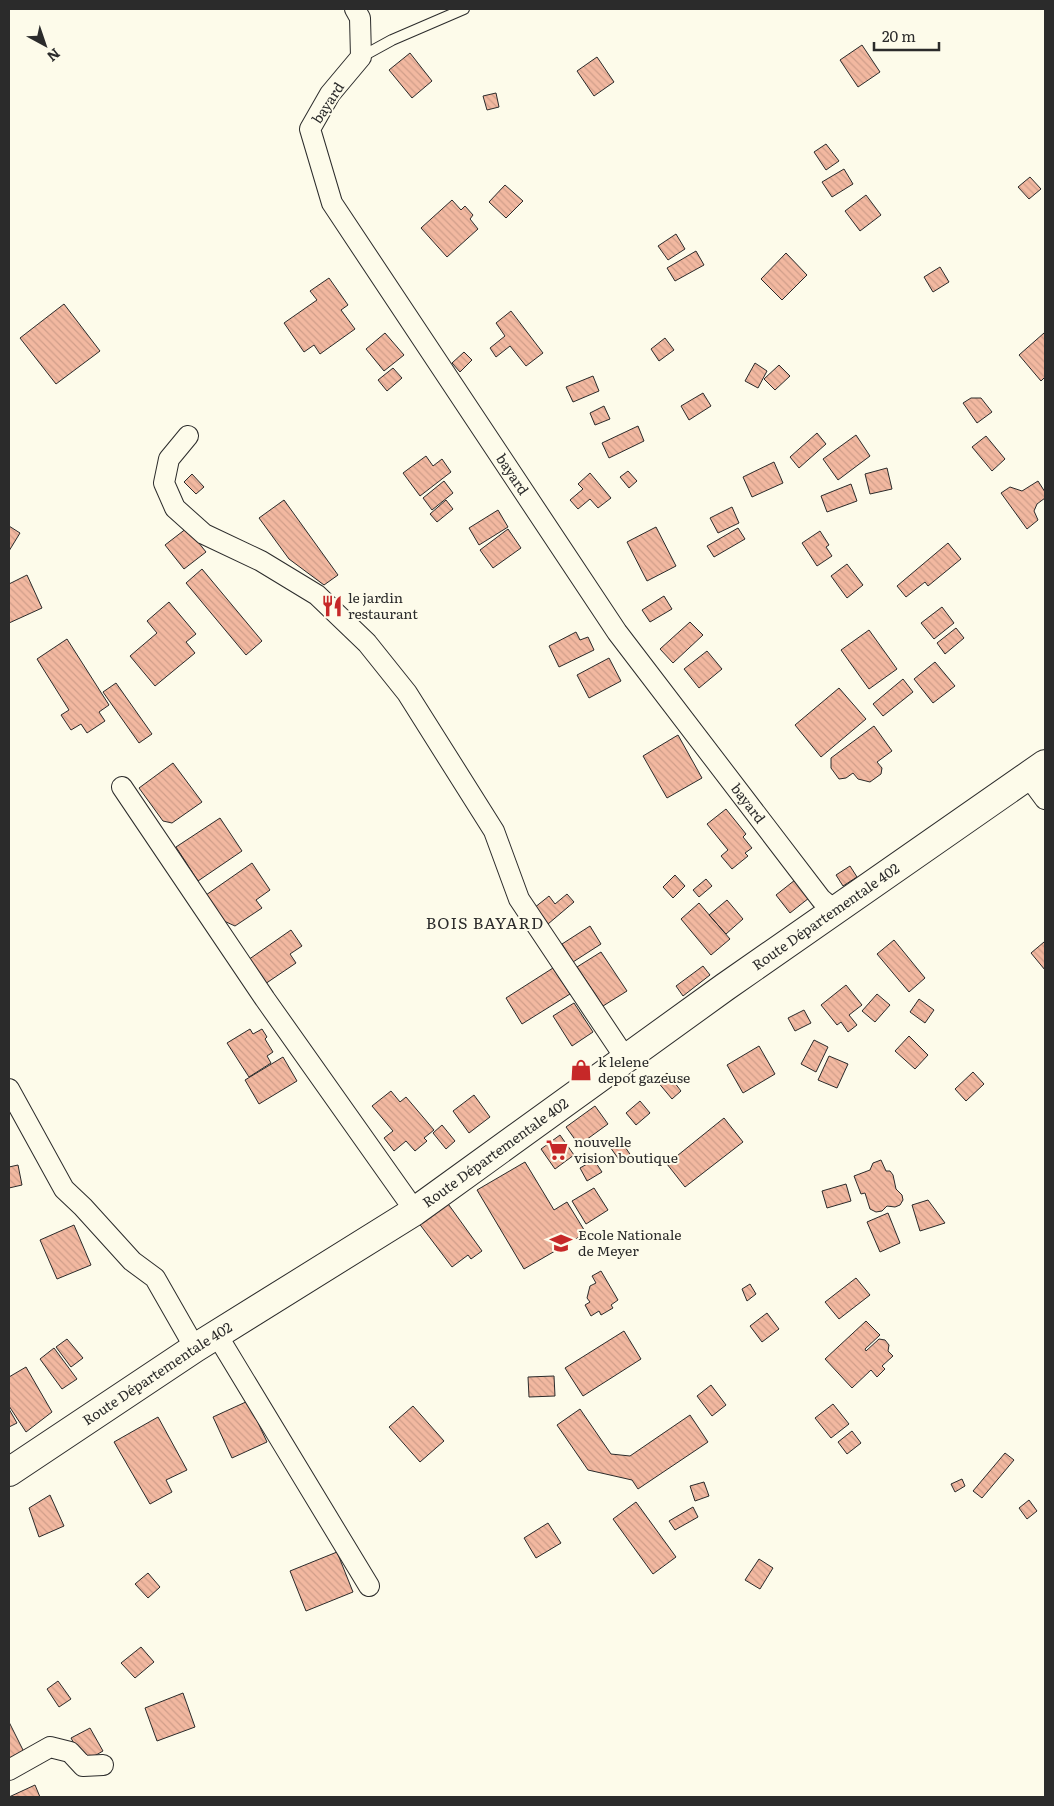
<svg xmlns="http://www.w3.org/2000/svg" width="1054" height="1806" viewBox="0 0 1054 1806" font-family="Literata,serif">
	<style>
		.building { fill: url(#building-back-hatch); stroke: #2b2b2b }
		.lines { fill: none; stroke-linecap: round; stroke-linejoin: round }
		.service-casing { stroke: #2b2b2b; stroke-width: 12 }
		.minor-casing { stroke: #2b2b2b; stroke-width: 22 }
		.secondary-casing { stroke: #2b2b2b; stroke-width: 30 }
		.service { stroke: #fdfbea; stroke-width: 10 }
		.minor { stroke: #fdfbea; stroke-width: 20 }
		.secondary { stroke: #fdfbea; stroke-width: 28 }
		.labels { text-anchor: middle; stroke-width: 4; stroke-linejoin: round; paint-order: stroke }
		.street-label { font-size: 14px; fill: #2b2b2b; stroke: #fdfbea }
		.poi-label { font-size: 14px; fill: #2b2b2b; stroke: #fdfbea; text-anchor: start }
		.quarter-label { font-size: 16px; letter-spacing: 1px; fill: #2b2b2b; stroke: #fdfbea }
	</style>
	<defs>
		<pattern id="building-back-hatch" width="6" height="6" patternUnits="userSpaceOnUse" patternTransform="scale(1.25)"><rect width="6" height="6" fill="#f2b8a0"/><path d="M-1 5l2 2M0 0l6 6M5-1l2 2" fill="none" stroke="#d09e8a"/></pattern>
	</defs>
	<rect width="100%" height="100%" fill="#fdfbea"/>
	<path class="building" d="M 862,45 L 880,72 L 858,87 L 840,60 Z
		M 410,53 L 432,81 L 412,98 L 389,70 Z
		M 597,57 L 614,82 L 594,96 L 577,71 Z
		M 496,93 L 499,107 L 487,110 L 483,96 Z
		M 826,144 L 839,161 L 826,170 L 814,152 Z
		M 844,169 L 853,184 L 832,197 L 822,182 Z
		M 1030,177 L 1041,189 L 1029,199 L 1018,187 Z
		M 505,185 L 523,201 L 506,218 L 489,202 Z
		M 866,195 L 881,215 L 860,231 L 845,211 Z
		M 452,200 L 461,210 L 465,206 L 473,215 L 470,219 L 478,229 L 447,257 L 421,228 Z
		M 676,234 L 685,249 L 668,260 L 658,246 Z
		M 696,251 L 704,265 L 675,281 L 667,268 Z
		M 786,253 L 807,275 L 782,300 L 761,279 Z
		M 940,267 L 949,282 L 933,292 L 924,277 Z
		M 329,278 L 348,305 L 341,310 L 355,329 L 320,354 L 314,345 L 304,352 L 284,323 L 317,300 L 310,291 Z
		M 64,304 L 100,351 L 56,384 L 20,338 Z
		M 511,311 L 543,353 L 526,366 L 510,346 L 496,357 L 490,348 L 505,336 L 496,323 Z
		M 385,333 L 404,355 L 384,371 L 366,349 Z
		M 1044,333 L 1045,335 L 1045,377 L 1041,381 L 1019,355 Z
		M 665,338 L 674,350 L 659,361 L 651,349 Z
		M 464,352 L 472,360 L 460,372 L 452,363 Z
		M 755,363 L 767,371 L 758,388 L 745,381 Z
		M 779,365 L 790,376 L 775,390 L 764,379 Z
		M 393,368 L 402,378 L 387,391 L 378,380 Z
		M 593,376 L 599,391 L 573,402 L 566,387 Z
		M 703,393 L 711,406 L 689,420 L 681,406 Z
		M 971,398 L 981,398 L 992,412 L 977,423 L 963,403 Z
		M 604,406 L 610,419 L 595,425 L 590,413 Z
		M 638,426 L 644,441 L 609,458 L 602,443 Z
		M 817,433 L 826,444 L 799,468 L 790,457 Z
		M 856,435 L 870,456 L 838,480 L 823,459 Z
		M 986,436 L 1005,459 L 992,471 L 972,447 Z
		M 426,456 L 433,466 L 442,459 L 451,472 L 420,496 L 403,473 Z
		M 774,462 L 783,483 L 752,497 L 743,477 Z
		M 887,468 L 892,489 L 870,494 L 865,474 Z
		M 628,471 L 637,481 L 629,488 L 620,477 Z
		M 590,473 L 611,498 L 598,508 L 590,499 L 578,509 L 570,500 L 583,489 L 578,484 Z
		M 192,474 L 204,487 L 196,494 L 184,482 Z
		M 444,481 L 453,493 L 432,510 L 423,498 Z
		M 1038,481 L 1045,492 L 1045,498 L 1037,504 L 1034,511 L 1038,520 L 1027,529 L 1001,493 L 1010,487 L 1022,491 Z
		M 851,484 L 857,501 L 827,512 L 821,496 Z
		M 284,500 L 338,575 L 324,585 L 289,559 L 259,518 Z
		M 446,500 L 453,509 L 437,522 L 430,514 Z
		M 732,507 L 739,523 L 718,533 L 710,518 Z
		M 498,510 L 508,527 L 479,545 L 469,528 Z
		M 9,526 L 20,533 L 9,551 Z
		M 656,527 L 676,566 L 647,581 L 627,542 Z
		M 187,528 L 206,552 L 184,569 L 165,545 Z
		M 738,528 L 745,539 L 714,557 L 707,546 Z
		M 508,529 L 521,548 L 493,568 L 480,550 Z
		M 820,531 L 829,545 L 826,547 L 832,556 L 817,566 L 802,543 Z
		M 948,543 L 961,559 L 928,586 L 925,582 L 906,597 L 897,586 Z
		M 847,564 L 863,585 L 847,598 L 831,576 Z
		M 202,569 L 262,641 L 246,655 L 186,583 Z
		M 27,575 L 42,608 L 9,623 L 9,584 Z
		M 664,596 L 672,609 L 650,622 L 642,610 Z
		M 169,602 L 196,634 L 186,642 L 195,653 L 155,686 L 130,656 L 157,633 L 147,621 Z
		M 942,607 L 954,623 L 934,639 L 921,623 Z
		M 690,622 L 703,635 L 673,663 L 660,649 Z
		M 956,628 L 964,638 L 945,654 L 937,643 Z
		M 869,630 L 897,669 L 869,689 L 841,650 Z
		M 576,632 L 580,640 L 588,637 L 594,650 L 559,667 L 549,646 Z
		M 67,639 L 109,705 L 99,712 L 105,721 L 87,733 L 81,724 L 71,730 L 61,715 L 69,710 L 37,659 Z
		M 707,651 L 722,669 L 699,688 L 684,669 Z
		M 609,658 L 621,681 L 589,698 L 577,675 Z
		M 935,662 L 955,686 L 933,703 L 914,679 Z
		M 903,679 L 913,692 L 883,716 L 873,704 Z
		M 116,683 L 152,734 L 139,743 L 103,692 Z
		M 839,688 L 866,719 L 821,757 L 795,725 Z
		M 874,726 L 892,751 L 877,762 L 882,768 L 881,774 L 870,782 L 858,779 L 853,773 L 846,778 L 839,779 L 831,768 L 831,758 Z
		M 678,735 L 702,778 L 667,798 L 643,756 Z
		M 173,763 L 202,802 L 172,823 L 163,821 L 139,788 Z
		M 726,809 L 746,834 L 743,837 L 752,848 L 745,853 L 748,856 L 732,869 L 721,856 L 728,850 L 707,824 Z
		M 220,818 L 242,851 L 198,881 L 176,847 Z
		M 252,863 L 270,890 L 256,900 L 262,908 L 235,926 L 224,921 L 206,895 Z
		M 850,866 L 857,877 L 843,886 L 836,875 Z
		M 675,875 L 685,886 L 673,898 L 663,887 Z
		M 706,879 L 712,886 L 699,897 L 693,890 Z
		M 795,880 L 809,898 L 790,913 L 776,895 Z
		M 567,894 L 574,902 L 548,924 L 534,908 L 549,896 L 555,904 Z
		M 727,900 L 743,919 L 726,934 L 709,915 Z
		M 699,903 L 730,939 L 711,955 L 681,919 Z
		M 590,926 L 601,944 L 573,962 L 562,944 Z
		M 291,930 L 302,946 L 290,954 L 296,963 L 265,984 L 248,960 Z
		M 894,940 L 925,978 L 909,992 L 877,954 Z
		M 1044,942 L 1045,943 L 1045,970 L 1031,953 Z
		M 601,952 L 627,991 L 603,1006 L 577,967 Z
		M 703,966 L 710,975 L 683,996 L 676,986 Z
		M 553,968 L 570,994 L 522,1024 L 506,998 Z
		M 846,985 L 862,1005 L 849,1015 L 857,1025 L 848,1032 L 841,1022 L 837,1025 L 821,1005 Z
		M 877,994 L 890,1005 L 875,1022 L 862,1011 Z
		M 919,999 L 934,1010 L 925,1023 L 910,1012 Z
		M 574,1003 L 593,1032 L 572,1046 L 553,1016 Z
		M 804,1010 L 811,1023 L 795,1031 L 788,1018 Z
		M 250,1029 L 253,1034 L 262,1029 L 267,1037 L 265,1039 L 273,1052 L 267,1056 L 271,1063 L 249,1077 L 227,1043 Z
		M 909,1036 L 928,1055 L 915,1069 L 895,1051 Z
		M 814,1040 L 828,1047 L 816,1072 L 801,1064 Z
		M 759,1046 L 775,1074 L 743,1093 L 727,1065 Z
		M 829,1056 L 848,1064 L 837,1088 L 818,1080 Z
		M 283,1057 L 297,1081 L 259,1104 L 245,1080 Z
		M 973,1072 L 984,1084 L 966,1101 L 955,1089 Z
		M 667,1073 L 681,1091 L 672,1099 L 657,1081 Z
		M 391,1091 L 400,1102 L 406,1097 L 434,1130 L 424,1138 L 427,1141 L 415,1151 L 406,1141 L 394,1151 L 384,1138 L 393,1131 L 372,1106 Z
		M 474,1095 L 490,1117 L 469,1133 L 453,1111 Z
		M 640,1101 L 650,1113 L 636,1125 L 626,1113 Z
		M 595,1106 L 608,1124 L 579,1145 L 566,1127 Z
		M 724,1118 L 743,1142 L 685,1187 L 667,1164 Z
		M 442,1125 L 455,1141 L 446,1149 L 433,1133 Z
		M 560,1135 L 574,1155 L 555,1169 L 541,1149 Z
		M 618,1137 L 632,1157 L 622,1164 L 608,1144 Z
		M 594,1160 L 602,1172 L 587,1181 L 580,1168 Z
		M 881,1160 L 886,1171 L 890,1171 L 893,1175 L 896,1189 L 902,1195 L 903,1200 L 900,1205 L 895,1207 L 887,1206 L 882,1211 L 876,1212 L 870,1209 L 865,1193 L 861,1194 L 854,1176 L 870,1170 L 873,1163 Z
		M 525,1162 L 554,1210 L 567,1202 L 586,1233 L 524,1269 L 477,1190 Z
		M 18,1165 L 22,1185 L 9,1188 L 9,1167 Z
		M 846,1184 L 851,1201 L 827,1208 L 822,1191 Z
		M 594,1188 L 608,1210 L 586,1224 L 572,1201 Z
		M 928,1200 L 945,1223 L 920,1231 L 912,1205 Z
		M 446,1201 L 482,1251 L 471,1259 L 468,1255 L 452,1267 L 418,1222 Z
		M 888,1213 L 900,1243 L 880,1252 L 867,1222 Z
		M 74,1225 L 91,1265 L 57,1279 L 40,1240 Z
		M 601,1271 L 618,1300 L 611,1305 L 613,1308 L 601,1315 L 599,1311 L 591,1316 L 585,1305 L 590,1302 L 587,1298 L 590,1286 L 596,1283 L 592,1276 Z
		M 856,1278 L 870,1295 L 839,1319 L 825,1302 Z
		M 750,1284 L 756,1294 L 747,1301 L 742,1289 Z
		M 767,1313 L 779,1329 L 762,1342 L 750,1326 Z
		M 866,1321 L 880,1335 L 865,1349 L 866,1351 L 879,1339 L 885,1340 L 889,1345 L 888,1351 L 893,1356 L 882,1366 L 885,1369 L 877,1377 L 871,1370 L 852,1388 L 825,1359 Z
		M 624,1331 L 641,1359 L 583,1396 L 565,1368 Z
		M 67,1339 L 83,1358 L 71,1367 L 56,1347 Z
		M 54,1348 L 77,1379 L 62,1389 L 40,1359 Z
		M 26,1367 L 52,1412 L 26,1432 L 9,1406 L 9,1377 Z
		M 554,1376 L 555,1396 L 529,1397 L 528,1377 Z
		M 711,1385 L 726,1405 L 712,1416 L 697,1396 Z
		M 248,1401 L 267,1442 L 232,1458 L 213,1417 Z
		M 833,1404 L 849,1424 L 831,1438 L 815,1418 Z
		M 413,1406 L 444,1441 L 420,1462 L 389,1427 Z
		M 9,1409 L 17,1423 L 9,1427 Z
		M 580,1409 L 611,1454 L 630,1456 L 690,1415 L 708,1442 L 638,1489 L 632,1480 L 588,1470 L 557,1425 Z
		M 158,1417 L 187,1470 L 166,1480 L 172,1492 L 150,1504 L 114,1442 Z
		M 852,1431 L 861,1443 L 847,1454 L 838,1442 Z
		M 1005,1453 L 1014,1460 L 982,1498 L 973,1491 Z
		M 962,1479 L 965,1486 L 955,1492 L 951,1484 Z
		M 704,1482 L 709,1496 L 695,1501 L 690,1486 Z
		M 50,1495 L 64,1526 L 39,1537 L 29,1508 Z
		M 1029,1500 L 1037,1511 L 1027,1519 L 1019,1508 Z
		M 636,1502 L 676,1557 L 653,1574 L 613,1519 Z
		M 693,1507 L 698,1517 L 675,1530 L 669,1521 Z
		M 548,1523 L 561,1543 L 536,1558 L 524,1538 Z
		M 337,1552 L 353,1592 L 306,1611 L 290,1571 Z
		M 759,1559 L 773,1568 L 760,1589 L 745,1580 Z
		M 148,1573 L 160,1587 L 148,1598 L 135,1584 Z
		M 141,1647 L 154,1662 L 135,1678 L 121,1663 Z
		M 58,1681 L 71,1699 L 59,1707 L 47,1689 Z
		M 183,1693 L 195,1727 L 157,1741 L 145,1708 Z
		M 9,1722 L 27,1758 L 9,1767 Z
		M 90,1728 L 103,1751 L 84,1762 L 71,1738 Z
		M 35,1785 L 40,1797 L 9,1797 Z"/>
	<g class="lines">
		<g class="service-casing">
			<path id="service" d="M 361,57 L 392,40 L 464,9"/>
		</g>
		<g class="minor-casing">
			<g id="minor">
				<path id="s1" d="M 355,9 L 360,18 L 361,57 L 330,94 L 310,129 L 332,203 L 617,632 L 821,899 L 834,910"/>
				<path d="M 188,436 L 169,459 L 164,483 L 175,508 L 204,534 L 261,561 L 317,595 L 367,643 L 407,693 L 494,831 L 519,899 L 626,1059"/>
				<path d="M 1028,776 L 1045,799"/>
				<path d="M 122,787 L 265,999 L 415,1211"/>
				<path d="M 9,1089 L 64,1189 L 83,1207 L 132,1261 L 155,1278 L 195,1348"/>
				<path d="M 217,1335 L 369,1586"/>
				<path d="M 9,1770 L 50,1747 L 70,1752 L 83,1766 L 103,1765"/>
			</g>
		</g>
		<g class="secondary-casing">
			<g id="secondary">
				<path id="s2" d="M 9,1472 L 195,1348 L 415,1211 L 725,987 L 1045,764"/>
			</g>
		</g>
		<use href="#service" class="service"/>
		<use href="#minor" class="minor"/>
		<use href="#secondary" class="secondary"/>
	</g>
	<defs>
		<g id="restaurant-bare" transform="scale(1.725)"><path d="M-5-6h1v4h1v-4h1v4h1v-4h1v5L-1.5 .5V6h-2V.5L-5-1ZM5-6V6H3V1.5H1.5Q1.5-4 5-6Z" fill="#c62828" stroke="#fdfbea" stroke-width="2.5" paint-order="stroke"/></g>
		<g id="shop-bare" transform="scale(1.725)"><path d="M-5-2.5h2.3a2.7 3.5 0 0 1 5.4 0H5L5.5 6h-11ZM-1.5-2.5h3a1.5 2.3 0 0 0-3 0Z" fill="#c62828" stroke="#fdfbea" stroke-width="2.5" paint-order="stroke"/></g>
		<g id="supermarket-bare" transform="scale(1.725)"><path d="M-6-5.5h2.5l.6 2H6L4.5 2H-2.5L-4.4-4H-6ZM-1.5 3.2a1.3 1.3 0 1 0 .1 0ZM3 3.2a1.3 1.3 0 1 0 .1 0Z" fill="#c62828" stroke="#fdfbea" stroke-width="2.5" paint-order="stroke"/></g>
		<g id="school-bare" transform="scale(1.725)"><path d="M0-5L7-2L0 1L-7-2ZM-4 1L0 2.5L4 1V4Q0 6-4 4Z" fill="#c62828" stroke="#fdfbea" stroke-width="2.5" paint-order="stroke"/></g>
	</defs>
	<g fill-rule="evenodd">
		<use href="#restaurant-bare" x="332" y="606"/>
		<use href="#shop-bare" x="581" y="1070"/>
		<use href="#supermarket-bare" x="557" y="1150"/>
		<use href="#school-bare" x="561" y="1243"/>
	</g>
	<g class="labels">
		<g class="street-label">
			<text transform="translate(328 103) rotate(-57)" y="5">bayard</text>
			<text dy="5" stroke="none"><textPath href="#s1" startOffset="541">bayard</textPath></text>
			<text dy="5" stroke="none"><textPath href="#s1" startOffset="946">bayard</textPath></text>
			<text dy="5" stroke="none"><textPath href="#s2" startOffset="988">Route Départementale 402</textPath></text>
			<text dy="5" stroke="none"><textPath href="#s2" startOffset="582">Route Départementale 402</textPath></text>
			<text dy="5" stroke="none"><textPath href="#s2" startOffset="178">Route Départementale 402</textPath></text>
		</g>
		<g class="poi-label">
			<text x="348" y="603">le jardin<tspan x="348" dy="16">restaurant</tspan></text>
			<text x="598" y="1067">k lelene<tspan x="598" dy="16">depot gazeuse</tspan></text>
			<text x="574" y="1147">nouvelle<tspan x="574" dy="16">vision boutique</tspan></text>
			<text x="578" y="1240">Ecole Nationale<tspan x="578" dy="16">de Meyer</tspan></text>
		</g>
		<g class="quarter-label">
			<text x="485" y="929">BOIS BAYARD</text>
		</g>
	</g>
	<rect width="1054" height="1806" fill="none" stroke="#2b2b2b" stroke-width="20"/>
	<g transform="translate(45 45) rotate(140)" stroke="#fdfbea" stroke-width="4" paint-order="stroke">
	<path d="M0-4L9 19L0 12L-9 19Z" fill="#2b2b2b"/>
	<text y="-8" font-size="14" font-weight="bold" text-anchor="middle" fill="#2b2b2b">N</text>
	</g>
	<path d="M874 42v8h65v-8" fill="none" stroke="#2b2b2b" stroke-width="2.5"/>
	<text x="882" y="42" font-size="15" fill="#2b2b2b" stroke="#fdfbea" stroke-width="4" paint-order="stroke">20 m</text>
</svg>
